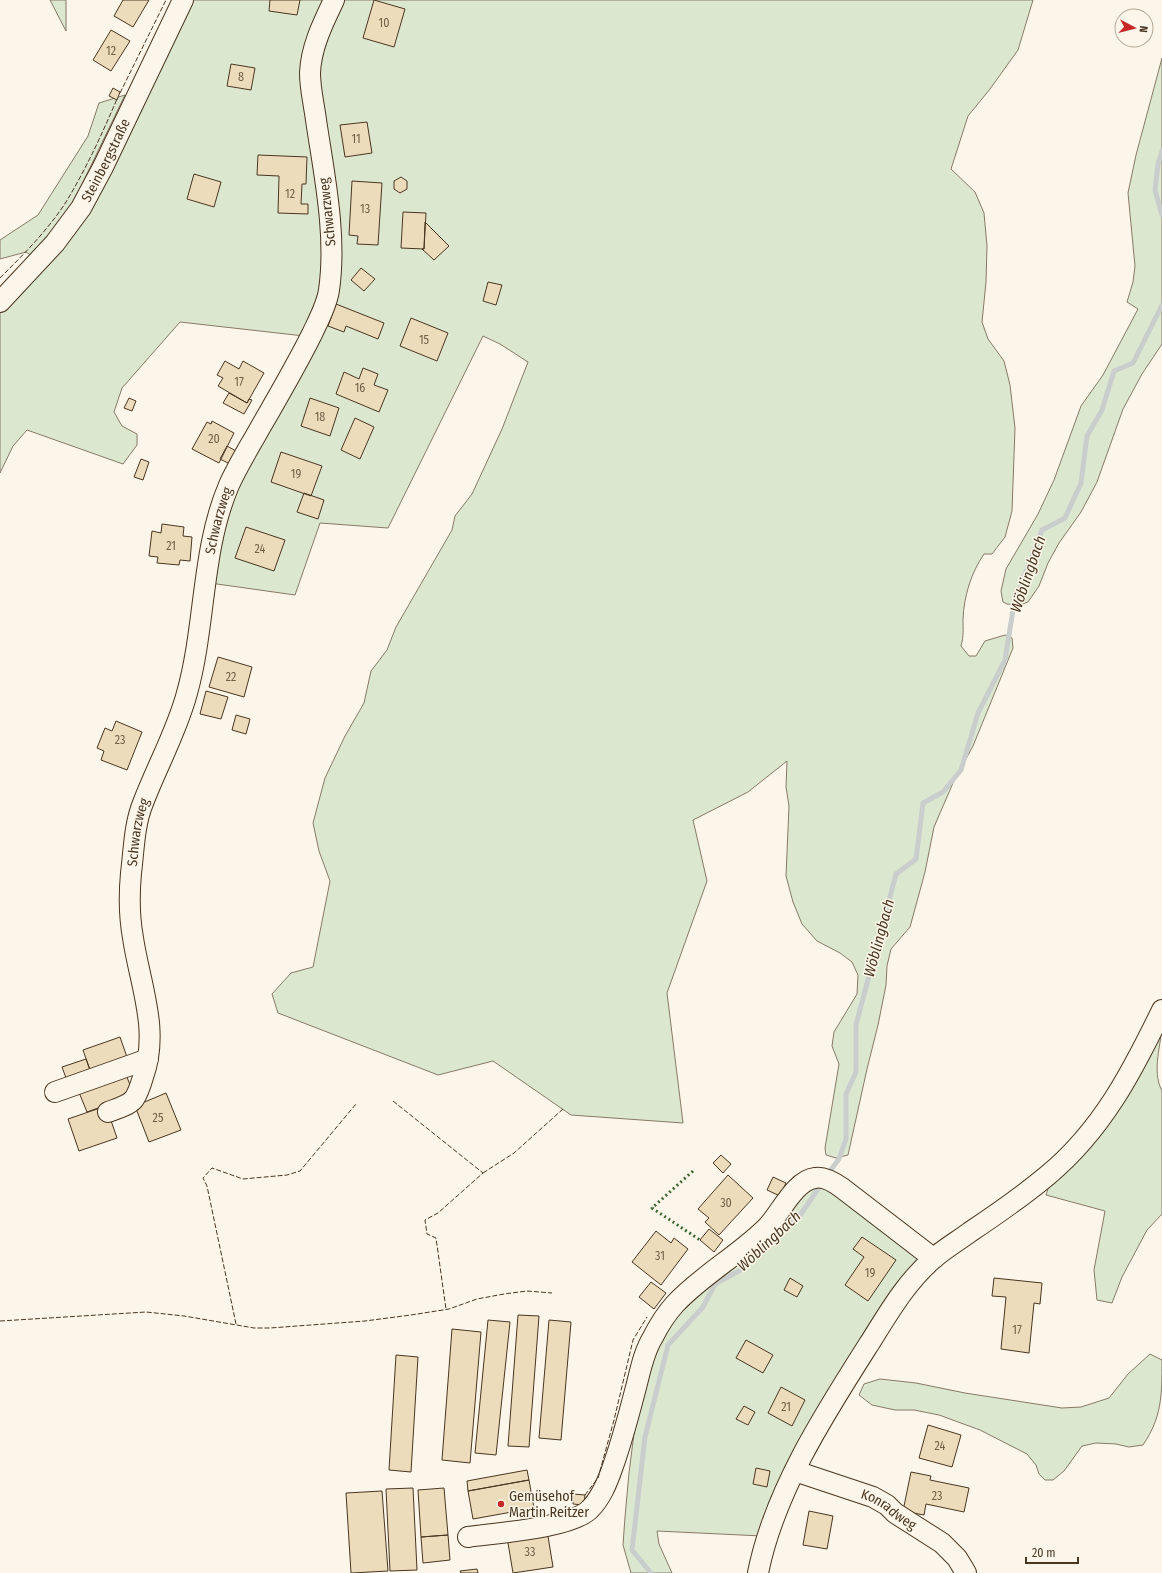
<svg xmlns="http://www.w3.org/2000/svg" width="1162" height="1573" viewBox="0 0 1162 1573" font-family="'Fira Sans Condensed',sans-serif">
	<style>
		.green { fill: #dce7d0; stroke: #887966 }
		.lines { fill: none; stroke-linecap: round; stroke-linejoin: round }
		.stream { stroke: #c9cecd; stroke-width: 5 }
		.building { fill: #ecdcbc; stroke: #4a3520 }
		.minor-casing { stroke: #4a3520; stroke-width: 22 }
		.minor { stroke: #fbf6e9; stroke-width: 20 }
		.hedge { stroke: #436837; stroke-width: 3; stroke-dasharray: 2 3; stroke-linecap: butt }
		.fence { stroke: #4a3520; stroke-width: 1; stroke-dasharray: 5 2; stroke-linecap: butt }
		.poi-dot { fill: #c62828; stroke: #fbf6e9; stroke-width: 1.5 }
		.labels { text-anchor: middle; stroke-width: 3; stroke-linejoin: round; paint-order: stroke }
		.number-label { font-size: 12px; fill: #725f47 }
		.street-label { font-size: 14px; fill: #4a3520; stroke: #fbf6e9 }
		.poi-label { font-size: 14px; fill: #4a3520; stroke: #fbf6e9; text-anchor: start }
		.water-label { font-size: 15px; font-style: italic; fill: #4a3520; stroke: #fbf6e9 }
	</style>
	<rect width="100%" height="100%" fill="#fbf6e9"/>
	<path class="green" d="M 50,0 L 66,0 L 66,31 Z
		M 192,0 L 327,0 L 312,34 L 323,222 L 322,293 L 304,336 L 180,322 L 122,388 L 114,412 L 122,426 L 137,434 L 137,445 L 123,464 L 27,430 L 13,446 L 0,473 L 0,313 L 18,295 Z
		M 338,0 L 1033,0 L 1018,50 L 990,89 L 968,116 L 951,169 L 975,192 L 984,213 L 987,246 L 986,282 L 982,322 L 988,339 L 1004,361 L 1010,385 L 1015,428 L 1012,511 L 1005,537 L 992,554 L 984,554 C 971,573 964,596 963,619 C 963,630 964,635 961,646 L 969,656 L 976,656 L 985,641 L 1005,635 L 1012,638 L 1013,648 L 973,746 L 953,783 L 934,827 L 925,872 L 910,927 L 891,949 L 887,966 L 886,985 L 878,1025 L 867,1069 L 848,1155 L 836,1158 L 826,1155 L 825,1148 L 839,1064 L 832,1046 L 834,1032 L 857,994 L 858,975 L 852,962 L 840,953 L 817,941 L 802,924 L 793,902 L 786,876 L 789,806 L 786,787 L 787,761 L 748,792 L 693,820 L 707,881 L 667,993 L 683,1123 L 571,1115 L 493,1061 L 438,1075 L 278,1013 L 272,994 L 291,973 L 313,967 L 330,881 L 319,851 L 313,823 L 325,778 L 345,736 L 364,703 L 371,671 L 387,650 L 396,627 L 452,530 L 455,516 L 472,494 L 502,429 L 528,362 L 500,344 L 483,336 L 388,528 L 320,523 L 295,595 L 210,583 L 226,505 L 332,296 L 314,72 Z
		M 1162,58 L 1162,344 L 1142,374 L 1123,409 L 1097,482 L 1081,512 L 1059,543 L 1048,563 L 1039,586 L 1028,602 L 1020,605 L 1007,604 L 1003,602 L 1001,591 L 1006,569 L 1038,514 L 1054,480 L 1081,406 L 1103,375 L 1138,309 L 1127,302 L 1133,282 L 1135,266 L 1128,193 L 1136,155 Z
		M 125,95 L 72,205 L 46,241 L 32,256 L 26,252 L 0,259 L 0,240 L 38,215 L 88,136 L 99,103 Z
		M 1162,1022 C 1162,1044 1151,1070 1162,1091 L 1162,1214 L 1147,1230 L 1122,1277 L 1112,1303 L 1097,1300 L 1094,1270 L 1105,1211 L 1046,1195 L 1051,1179 Z
		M 810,1186 L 836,1190 L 924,1259 L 762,1536 L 657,1531 L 659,1544 L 672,1573 L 631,1573 L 623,1545 L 625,1517 L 629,1473 L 637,1409 L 649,1363 L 670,1322 Z
		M 1150,1354 L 1162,1360 C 1162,1395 1162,1417 1143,1445 L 1129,1447 L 1116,1444 L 1096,1443 L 1082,1446 L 1064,1471 L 1053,1480 L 1045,1480 L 1039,1474 L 1036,1465 L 1027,1454 L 980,1430 L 939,1415 L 914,1410 L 895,1410 L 872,1405 L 859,1395 L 864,1384 L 880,1379 L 916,1383 L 965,1393 L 1062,1408 L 1081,1407 L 1109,1398 L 1128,1374 Z"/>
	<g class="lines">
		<path class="stream" d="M 1162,151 L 1158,164 L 1155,190 L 1162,215
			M 827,1175 L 839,1159 L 846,1139 L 846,1094 L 856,1072 L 856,1025 L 896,874 L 916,859 L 923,803 L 943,792 L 961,770 L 978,713 L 1005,660 L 1014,604 L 1042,530 L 1065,518 L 1081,483 L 1087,436 L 1102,410 L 1114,371 L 1133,363 L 1162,305
			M 651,1573 L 632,1550 L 645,1437 L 668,1345 L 703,1307 L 715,1284 L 739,1271 L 801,1214 L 822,1183"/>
	</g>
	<path class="building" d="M 123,0 L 149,0 L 133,27 L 114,16 Z
		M 270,0 L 300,0 L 297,15 L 269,11 Z
		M 374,0 L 405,9 L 394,47 L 363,38 Z
		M 111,30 L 130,41 L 111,71 L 93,60 Z
		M 231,64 L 255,68 L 251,90 L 227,86 Z
		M 113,88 L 120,92 L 117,100 L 109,96 Z
		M 367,122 L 372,153 L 345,157 L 340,125 Z
		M 258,155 L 307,157 L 306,184 L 302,184 L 301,204 L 308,204 L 308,214 L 278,213 L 279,176 L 257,175 Z
		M 194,174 L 221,182 L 214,207 L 187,199 Z
		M 401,177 L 407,181 L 407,189 L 400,193 L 394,189 L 394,181 Z
		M 352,181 L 382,183 L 378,245 L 357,244 L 358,236 L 349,235 Z
		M 403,212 L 426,213 L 424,249 L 401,248 Z
		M 425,222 L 449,246 L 434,260 L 422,249 L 424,249 Z
		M 361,268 L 375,279 L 364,291 L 351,280 Z
		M 488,282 L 502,285 L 496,305 L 483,301 Z
		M 336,304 L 384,323 L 378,339 L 346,326 L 344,332 L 328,326 Z
		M 411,318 L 448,333 L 437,361 L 400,346 Z
		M 225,361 L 239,369 L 243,361 L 264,373 L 247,403 L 218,386 L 223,378 L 217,375 Z
		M 363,368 L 378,374 L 374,385 L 388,390 L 379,412 L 336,394 L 344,372 L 359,379 Z
		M 229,393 L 247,403 L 249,399 L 252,400 L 244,414 L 223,403 Z
		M 129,398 L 136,401 L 132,411 L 124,408 Z
		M 310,398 L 339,408 L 330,436 L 301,426 Z
		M 355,418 L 374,427 L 360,459 L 341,450 Z
		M 212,421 L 234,433 L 219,463 L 192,449 L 207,422 L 211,424 Z
		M 227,446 L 236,451 L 230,464 L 220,459 Z
		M 281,452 L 322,466 L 311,496 L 271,482 Z
		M 141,459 L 149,462 L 143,480 L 134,477 Z
		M 304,493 L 324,500 L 318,519 L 297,512 Z
		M 162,524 L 184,527 L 183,536 L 192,537 L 190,561 L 180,560 L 179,565 L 157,563 L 158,557 L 149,556 L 152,531 L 161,533 Z
		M 246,527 L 285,540 L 274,571 L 235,558 Z
		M 218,657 L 252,667 L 244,697 L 209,687 Z
		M 206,691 L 228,697 L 221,719 L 200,714 Z
		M 236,715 L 250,719 L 246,734 L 232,730 Z
		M 116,721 L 142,732 L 127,770 L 101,760 L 104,751 L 97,748 L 105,728 L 112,731 Z
		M 120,1037 L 128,1060 L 90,1070 L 83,1050 Z
		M 86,1059 L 90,1070 L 66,1078 L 62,1067 Z
		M 125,1072 L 134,1095 L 87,1112 L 78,1090 Z
		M 166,1093 L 181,1130 L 149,1142 L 135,1106 Z
		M 106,1106 L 117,1138 L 79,1151 L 68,1119 Z
		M 721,1155 L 731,1164 L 723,1173 L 713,1163 Z
		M 728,1175 L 753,1198 L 719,1235 L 705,1222 L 709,1218 L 698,1209 Z
		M 773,1177 L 786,1183 L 780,1196 L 767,1190 Z
		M 709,1229 L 723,1240 L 714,1252 L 700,1240 Z
		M 656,1231 L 671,1243 L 674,1238 L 688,1249 L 661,1285 L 632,1262 Z
		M 862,1237 L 896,1260 L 868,1301 L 845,1285 L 864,1257 L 853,1249 Z
		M 790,1278 L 803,1286 L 797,1297 L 784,1290 Z
		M 994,1278 L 1042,1283 L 1040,1304 L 1034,1303 L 1029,1353 L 1001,1349 L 1006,1297 L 992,1296 Z
		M 651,1282 L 666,1293 L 654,1309 L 639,1297 Z
		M 518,1315 L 539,1316 L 529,1447 L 508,1446 Z
		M 488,1320 L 510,1322 L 496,1455 L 475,1453 Z
		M 549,1320 L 571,1322 L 561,1440 L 539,1438 Z
		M 452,1329 L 481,1332 L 470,1463 L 442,1460 Z
		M 746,1340 L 773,1355 L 763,1373 L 736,1358 Z
		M 396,1355 L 418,1357 L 411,1472 L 389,1470 Z
		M 781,1387 L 805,1400 L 792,1426 L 768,1413 Z
		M 744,1406 L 755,1412 L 748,1425 L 736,1419 Z
		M 928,1425 L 961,1435 L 952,1467 L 919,1458 Z
		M 756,1468 L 770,1471 L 767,1487 L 753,1484 Z
		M 527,1470 L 529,1480 L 468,1491 L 467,1481 Z
		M 911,1472 L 931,1476 L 930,1480 L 969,1488 L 964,1512 L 926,1504 L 924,1515 L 903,1511 Z
		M 529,1480 L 534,1508 L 473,1519 L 468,1491 Z
		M 413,1488 L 417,1570 L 390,1571 L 386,1489 Z
		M 444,1488 L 448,1535 L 421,1537 L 418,1490 Z
		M 382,1491 L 388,1571 L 351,1573 L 346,1493 Z
		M 573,1494 L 585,1495 L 584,1505 L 573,1504 Z
		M 809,1511 L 833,1516 L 827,1549 L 803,1545 Z
		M 547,1530 L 553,1567 L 513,1573 L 507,1537 Z
		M 448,1535 L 450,1560 L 423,1563 L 421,1537 Z
		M 477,1569 L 478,1573 L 461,1573 L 460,1571 Z"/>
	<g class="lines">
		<g class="minor-casing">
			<g id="minor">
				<path id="s1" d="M 0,302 L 55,243 L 81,208 L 103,167 L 183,0"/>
				<path d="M 55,1092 L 148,1059"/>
				<path id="s2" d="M 108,1112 C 116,1109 128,1106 134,1099 C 138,1093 141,1084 143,1077 C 160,1030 140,985 133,938 C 129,916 129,895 131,873 C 134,850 134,825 143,803 C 157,766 177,731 187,693 C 206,625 201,550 229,485 C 238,465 250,446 260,428 C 278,397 296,366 312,334 C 318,321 327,305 329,290 C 337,235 324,174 316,120 C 314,104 310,89 310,73 C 311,47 323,23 334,0"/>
				<path id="s3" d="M 795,1471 L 873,1497 L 887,1505 L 895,1513 L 942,1543 L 957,1558 L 966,1573"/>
				<path d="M 468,1537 C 496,1533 572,1528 590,1509 C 601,1498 607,1483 612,1469 C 621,1444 628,1418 635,1391 C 640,1373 643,1353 653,1337 C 659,1325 666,1314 675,1304 C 702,1275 739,1255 767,1227 C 780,1214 795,1180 815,1178 C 824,1176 835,1183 842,1188 L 933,1258"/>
				<path d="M 758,1573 C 774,1492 825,1413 869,1344 C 888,1314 906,1282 933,1259 C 944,1249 958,1241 970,1232 C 997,1214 1023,1196 1048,1175 C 1102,1130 1132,1072 1162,1010"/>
			</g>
		</g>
		<use href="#minor" class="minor"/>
		<path class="hedge" d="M 693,1171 L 652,1208 L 700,1240"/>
		<path class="fence" d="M 120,93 L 166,0
			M 0,278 C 23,255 48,230 66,202 C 86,169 102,134 117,99
			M 393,1101 L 483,1173 L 438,1213 L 425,1220 L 427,1234 L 436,1238 L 446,1309
			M 483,1173 L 514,1153 L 563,1109
			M 0,1321 L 146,1312 L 184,1316 L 254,1328 L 270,1328 L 365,1321 L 411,1315 L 449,1309 L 477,1299 L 504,1294 L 527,1291 L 552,1293
			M 236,1324 L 207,1186 L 203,1178 L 212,1168 L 243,1179 L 287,1175 L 300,1171 L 356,1104
			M 585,1495 L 598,1478 L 614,1420 L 633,1340 L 647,1317"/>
	</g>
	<circle class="poi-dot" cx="501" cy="1504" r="4"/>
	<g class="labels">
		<g class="number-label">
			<text x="384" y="27">10</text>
			<text x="111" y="55">12</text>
			<text x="241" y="81">8</text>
			<text x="356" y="143">11</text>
			<text x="290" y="198">12</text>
			<text x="365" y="213">13</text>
			<text x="424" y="344">15</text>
			<text x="239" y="386">17</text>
			<text x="360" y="392">16</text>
			<text x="320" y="421">18</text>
			<text x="214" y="443">20</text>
			<text x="296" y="478">19</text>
			<text x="171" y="550">21</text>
			<text x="260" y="553">24</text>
			<text x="231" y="681">22</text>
			<text x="120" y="744">23</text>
			<text x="158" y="1122">25</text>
			<text x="726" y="1207">30</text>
			<text x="660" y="1260">31</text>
			<text x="870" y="1277">19</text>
			<text x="1017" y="1334">17</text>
			<text x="786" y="1411">21</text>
			<text x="940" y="1450">24</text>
			<text x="937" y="1500">23</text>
			<text x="530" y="1556">33</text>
		</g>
		<g class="street-label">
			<text dy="5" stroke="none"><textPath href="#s1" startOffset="178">Steinbergstraße</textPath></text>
			<text transform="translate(327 212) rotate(-96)" y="5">Schwarzweg</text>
			<text dy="5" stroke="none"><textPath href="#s2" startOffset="625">Schwarzweg</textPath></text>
			<text dy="5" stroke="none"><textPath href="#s2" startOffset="301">Schwarzweg</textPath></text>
			<text dy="5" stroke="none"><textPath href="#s3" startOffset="102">Konradweg</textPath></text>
		</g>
		<g class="poi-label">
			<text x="509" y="1501">Gemüsehof<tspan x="509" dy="16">Martin Reitzer</tspan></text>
		</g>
		<g class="water-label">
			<text transform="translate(1028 574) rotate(-71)" y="5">Wöblingbach</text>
			<text transform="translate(879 938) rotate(-75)" y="5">Wöblingbach</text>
			<text transform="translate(769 1241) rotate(-43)" y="5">Wöblingbach</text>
		</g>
	</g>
	<g transform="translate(1134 28) rotate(97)"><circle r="19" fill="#fbf6e9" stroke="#b4a999"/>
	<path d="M0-3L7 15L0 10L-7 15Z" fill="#c62828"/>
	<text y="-6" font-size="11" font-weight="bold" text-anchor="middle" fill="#4a3520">N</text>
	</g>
	<path d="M1026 1557v6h52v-6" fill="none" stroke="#4a3520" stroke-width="2"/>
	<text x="1032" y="1557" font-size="12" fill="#4a3520" stroke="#fbf6e9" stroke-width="3" paint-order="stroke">20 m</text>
</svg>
